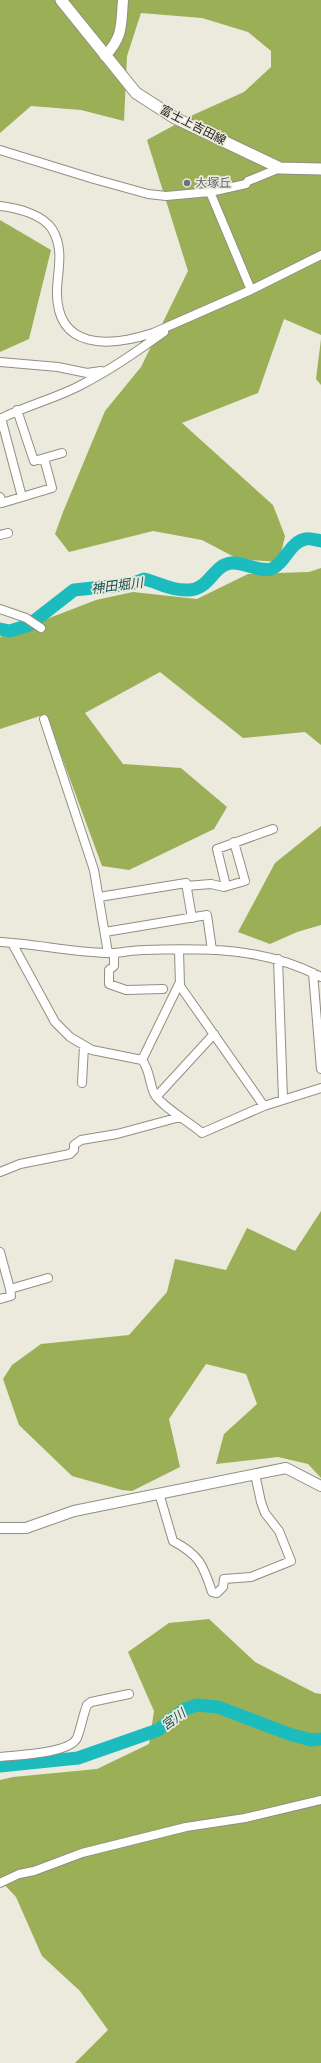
<svg xmlns="http://www.w3.org/2000/svg" width="321" height="2063" viewBox="0 0 321 2063" font-family="Spectral,'Noto Sans JP',serif">
	<style>
		.forest { fill: #9aaf56 }
		.lines { fill: none; stroke-linecap: round; stroke-linejoin: round }
		.river { stroke: #1cbbbe; stroke-width: 13 }
		.minor-casing { stroke: #918f83; stroke-width: 10 }
		.tertiary-casing { stroke: #918f83; stroke-width: 12 }
		.secondary-casing { stroke: #918f83; stroke-width: 13 }
		.minor { stroke: #fff; stroke-width: 8 }
		.tertiary { stroke: #fff; stroke-width: 10 }
		.secondary { stroke: #fff; stroke-width: 11 }
		.worship-dot { fill: #6b7280; stroke: #ece9dd; stroke-width: 1.5 }
		.labels { text-anchor: middle; stroke-width: 3.5; stroke-linejoin: round; paint-order: stroke }
		.street-label { font-size: 12px; fill: #25241f; stroke: #ece9dd }
		.worship-label { font-size: 12px; fill: #5b616d; stroke: #ece9dd; text-anchor: start }
		.water-label { font-size: 13px; font-style: italic; fill: #135051; stroke: #ece9dd }
	</style>
	<rect width="100%" height="100%" fill="#ece9dd"/>
	<path class="forest" d="M 0,0 L 321,0 L 321,335 L 284,319 L 258,393 L 182,423 L 273,505 L 285,536 L 279,562 L 238,559 L 202,540 L 153,531 L 69,552 L 55,534 L 63,512 L 105,411 L 141,367 L 188,271 L 147,140 L 193,115 L 244,92 L 271,67 L 271,51 L 248,32 L 202,18 L 141,13 L 127,56 L 124,121 L 81,110 L 31,106 L 0,133 Z
		M 0,220 L 51,250 L 29,339 L 0,352 Z
		M 321,339 L 321,385 L 316,379 Z
		M 321,568 L 321,745 L 305,732 L 243,738 L 160,672 L 85,713 L 123,764 L 181,768 L 227,807 L 214,829 L 129,870 L 102,866 L 46,714 L 0,729 L 0,637 L 96,600 L 133,592 L 197,599 L 248,574 L 309,572 Z
		M 321,826 L 321,925 L 297,932 L 270,944 L 238,932 L 275,863 Z
		M 321,1211 L 321,1478 L 308,1464 L 278,1457 L 216,1464 L 224,1434 L 257,1404 L 246,1374 L 206,1364 L 169,1419 L 180,1467 L 132,1491 L 122,1490 L 72,1476 L 19,1425 L 3,1379 L 12,1365 L 41,1344 L 129,1335 L 167,1292 L 175,1259 L 226,1270 L 247,1228 L 295,1251 Z
		M 209,1619 L 255,1662 L 315,1693 L 321,1694 L 321,2063 L 75,2063 L 108,2030 L 80,1991 L 42,1956 L 16,1897 L 0,1880 L 0,1780 L 13,1777 L 97,1769 L 149,1744 L 154,1711 L 128,1652 L 169,1623 Z"/>
	<g class="lines">
		<path class="river" d="M 0,629 L 10,631 L 29,625 L 74,590 L 131,584 L 144,579 C 160,583 172,591 189,590 C 210,589 213,565 231,563 C 244,562 259,572 271,569 C 285,564 290,541 306,539 C 310,538 316,540 321,541
			M 0,1766 L 78,1758 L 158,1730 L 185,1709 L 197,1705 L 218,1707 L 289,1734 L 311,1740 L 321,1739"/>
		<g class="minor-casing">
			<path id="minor" d="M 0,150 L 94,179 L 148,194 L 166,196 L 210,192 L 251,290
				M 210,192 L 246,184 L 248,181 L 280,168
				M 0,206 C 17,208 42,214 52,229 C 64,248 58,269 57,289 C 55,351 110,347 153,333 L 251,290 L 321,255
				M 0,362 L 58,367 L 87,373 L 101,371
				M 17,410 L 34,461 L 62,453
				M 1,418 L 22,497
				M 0,419 C 25,406 54,399 79,386 C 109,371 136,352 164,332
				M 0,497 L 2,503 L 52,488 L 44,458
				M 0,535 L 8,533
				M 0,609 L 26,618 L 41,628
				M 44,719 L 94,870 L 108,953
				M 186,886 L 211,884 L 224,887 L 245,881 L 234,842
				M 226,886 L 217,849 L 273,829
				M 99,897 L 186,883 L 192,918
				M 105,932 L 207,915 L 212,950
				M 0,942 C 36,944 71,952 106,953 C 118,954 131,950 143,950 C 205,948 264,947 321,977
				M 12,943 L 55,1022 L 70,1037 L 92,1050 L 142,1060 C 150,1070 149,1082 154,1093 C 159,1105 191,1123 202,1133 L 264,1106 L 321,1088
				M 179,950 L 180,986 L 264,1106
				M 114,953 L 114,966 L 109,970 L 109,984 L 126,990 L 163,989
				M 278,959 L 283,1099
				M 313,973 L 321,1069
				M 142,1060 L 179,984
				M 82,1083 L 84,1046
				M 157,1096 L 214,1034
				M 0,1172 L 20,1164 L 70,1154 L 74,1150 L 74,1145 L 81,1140 L 117,1134 L 180,1117
				M 0,1252 L 10,1289
				M 0,1299 L 11,1296 L 10,1289 L 48,1278
				M 159,1493 L 173,1541 C 199,1555 203,1564 212,1592 L 217,1593 L 223,1587 L 224,1579 L 251,1577 L 291,1561 L 279,1531 L 265,1513 L 261,1502 L 255,1474
				M 0,1757 C 16,1755 69,1754 77,1738 C 81,1728 83,1715 87,1705 L 91,1702 L 129,1694
				M 0,1883 L 19,1874 L 34,1871 L 82,1853 L 186,1827 L 245,1818 L 321,1800"/>
		</g>
		<g class="tertiary-casing">
			<path id="tertiary" d="M 105,56 C 123,37 121,26 123,0
				M 0,1528 L 26,1528 L 74,1511 L 286,1468 L 321,1486"/>
		</g>
		<g class="secondary-casing">
			<path id="secondary" d="M 61,0 L 136,93 L 175,118 L 280,168 L 321,169"/>
		</g>
		<use href="#minor" class="minor"/>
		<use href="#tertiary" class="tertiary"/>
		<use href="#secondary" class="secondary"/>
	</g>
	<circle class="worship-dot" cx="187" cy="183" r="4"/>
	<g class="labels">
		<g class="street-label">
			<text transform="translate(193 125) rotate(27)" y="4">富士上吉田線</text>
		</g>
		<g class="worship-label">
			<text x="195" y="187">大塚丘</text>
		</g>
		<g class="water-label">
			<text transform="translate(117 585) rotate(-7)" y="5">神田堀川</text>
			<text transform="translate(173 1719) rotate(-36)" y="5">宮川</text>
		</g>
	</g>
</svg>
